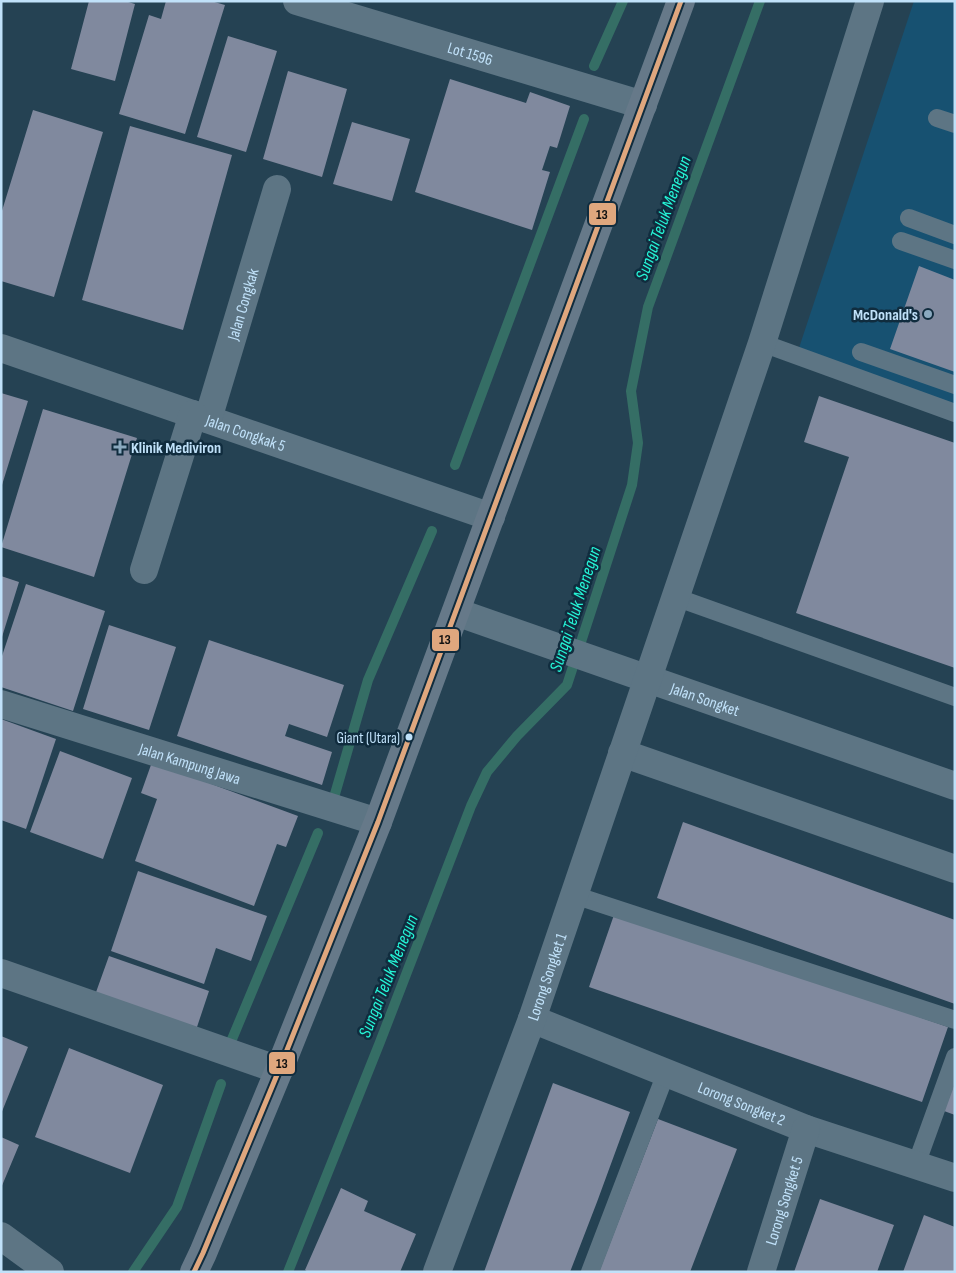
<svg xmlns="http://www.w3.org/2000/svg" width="956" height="1273" viewBox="0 0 956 1273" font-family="'Sofia Sans Condensed',sans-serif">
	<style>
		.built { fill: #175171 }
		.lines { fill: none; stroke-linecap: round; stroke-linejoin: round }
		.stream { stroke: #356e65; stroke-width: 10 }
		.building { fill: #80899e }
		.lane { stroke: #5d7584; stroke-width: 18 }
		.street { stroke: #5d7584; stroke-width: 28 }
		.secondary { stroke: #667989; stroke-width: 28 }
		.bus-1-casing { stroke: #102c3e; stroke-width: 9 }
		.bus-1 { stroke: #dfa77e; stroke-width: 5 }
		.poi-dot { fill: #8aa9bf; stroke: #102c3e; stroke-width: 2 }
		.bus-dot { fill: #c0e1f9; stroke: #102c3e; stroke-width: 2 }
		.labels { text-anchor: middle; stroke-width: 5; stroke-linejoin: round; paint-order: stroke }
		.bus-label { font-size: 15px; fill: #c0e1f9; stroke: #102c3e; text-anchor: end }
		.street-label { font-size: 16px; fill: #c0e1f9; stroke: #102c3e }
		.poi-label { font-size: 16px; font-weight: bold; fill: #c0e1f9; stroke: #102c3e; text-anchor: end }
		.water-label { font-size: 18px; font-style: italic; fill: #25f5d7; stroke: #102c3e }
		.line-badge { stroke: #102c3e; stroke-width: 2 }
		.pale-badge-label { font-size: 14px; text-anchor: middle; font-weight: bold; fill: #111 }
	</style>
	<rect width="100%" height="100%" fill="#254253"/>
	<path class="built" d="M 914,1 L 955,1 L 955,419 L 794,363 Z"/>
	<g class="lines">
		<path class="stream" d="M 594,66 L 623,1
			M 455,465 L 584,119
			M 335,794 L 368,680 L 432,531
			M 230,1044 L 318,833
			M 133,1272 L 177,1207 L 221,1084
			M 288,1272 L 380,1042 L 471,806 L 487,772 L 517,736 L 567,685 L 632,485 L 638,443 L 631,391 L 648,307 L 760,1"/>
	</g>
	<path class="building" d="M 89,1 L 125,1 L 135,4 L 115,81 L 71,69 Z
		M 166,1 L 211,1 L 225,5 L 185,134 L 119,114 L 149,15 L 161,19 Z
		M 228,36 L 277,51 L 246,152 L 197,137 Z
		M 288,71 L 347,89 L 322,177 L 263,159 Z
		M 450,79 L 526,103 L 530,92 L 570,106 L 557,148 L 550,146 L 542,170 L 550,172 L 532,230 L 415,192 Z
		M 33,110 L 103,132 L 54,297 L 1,281 L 1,214 Z
		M 352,122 L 410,139 L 392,201 L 333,184 Z
		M 130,126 L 232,155 L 183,330 L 82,300 Z
		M 919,266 L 955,280 L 955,372 L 890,349 Z
		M 1,393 L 28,401 L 2,485 L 1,485 Z
		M 819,396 L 955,443 L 955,668 L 796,613 L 849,457 L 804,442 Z
		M 43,409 L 137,438 L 94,577 L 1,547 Z
		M 1,576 L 19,582 L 2,637 L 1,637 Z
		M 26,584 L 105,611 L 73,711 L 1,687 L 1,659 Z
		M 109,625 L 176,647 L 149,730 L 83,709 Z
		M 209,640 L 344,685 L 327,737 L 289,724 L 285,736 L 332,752 L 322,785 L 177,736 Z
		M 1,719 L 56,739 L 26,829 L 1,820 Z
		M 60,751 L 132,778 L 103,859 L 30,832 Z
		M 152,762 L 298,816 L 286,847 L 277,844 L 254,906 L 135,861 L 157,799 L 141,793 Z
		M 683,822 L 955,920 L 955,1004 L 657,898 Z
		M 138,871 L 267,916 L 251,961 L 216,948 L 204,984 L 111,951 Z
		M 615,912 L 948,1027 L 922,1102 L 589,987 Z
		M 109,956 L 209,991 L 196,1030 L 95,995 Z
		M 1,1036 L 28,1047 L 1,1114 Z
		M 69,1048 L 163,1085 L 130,1173 L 35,1137 Z
		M 955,1082 L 955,1115 L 944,1111 Z
		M 553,1083 L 630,1112 L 597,1202 L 570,1272 L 484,1272 Z
		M 658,1119 L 737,1149 L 690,1272 L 599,1272 Z
		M 1,1137 L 19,1145 L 1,1188 Z
		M 341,1188 L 368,1201 L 364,1211 L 416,1234 L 400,1272 L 308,1272 L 305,1270 Z
		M 820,1199 L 894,1225 L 877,1272 L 794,1272 Z
		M 924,1215 L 955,1227 L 955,1272 L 903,1272 Z"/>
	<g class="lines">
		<path class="lane" d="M 937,118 L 955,124
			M 909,218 L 955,235
			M 901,241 L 955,260
			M 762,343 L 955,413
			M 861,352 L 955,385
			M 675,597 L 955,697
			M 574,895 L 955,1020
			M 916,1165 L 955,1057
			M 590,1272 L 666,1073"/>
		<g class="street">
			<path id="s1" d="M 297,1 L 643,105"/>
			<path id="s2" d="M 1,348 L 491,517"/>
			<path id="s3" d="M 208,419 L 277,189"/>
			<path d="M 144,570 L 193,414"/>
			<path id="s4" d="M 456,612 L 955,786"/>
			<path id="s5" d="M 1,704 L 378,822"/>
			<path d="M 622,753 L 955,869"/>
			<path d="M 1,973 L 279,1070"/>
			<path id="s6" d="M 532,1019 L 806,1129 L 955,1178"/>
			<path d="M 1,1236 L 50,1272"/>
			<path id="s7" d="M 437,1272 L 532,1019 L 762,343 L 870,1"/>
			<path id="s8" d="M 761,1272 L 806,1129"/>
		</g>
		<path class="secondary" d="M 194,1272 L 203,1253 L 279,1070 L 378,822 L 681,1"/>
		<g class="bus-1-casing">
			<path id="bus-1" d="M 194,1272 L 203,1253 L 279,1070 L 378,822 L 681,1"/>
		</g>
		<use href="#bus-1" class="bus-1"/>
	</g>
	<g class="poi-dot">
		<circle cx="928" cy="314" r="5"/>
		<path d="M117.5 439.5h5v5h5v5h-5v5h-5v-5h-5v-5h5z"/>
	</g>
	<circle class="bus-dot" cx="409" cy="737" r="4.5"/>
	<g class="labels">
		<g class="bus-label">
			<text x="400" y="743">Giant (Utara)</text>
		</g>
		<g class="street-label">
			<text dy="6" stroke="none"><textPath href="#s1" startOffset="181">Lot 1596</textPath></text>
			<text dy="6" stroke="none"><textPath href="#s3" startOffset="120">Jalan Congkak</textPath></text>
			<text dy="6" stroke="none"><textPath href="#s2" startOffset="259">Jalan Congkak 5</textPath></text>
			<text dy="6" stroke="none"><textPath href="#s4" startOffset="264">Jalan Songket</textPath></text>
			<text dy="6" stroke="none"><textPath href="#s5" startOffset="198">Jalan Kampung Jawa</textPath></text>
			<text dy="6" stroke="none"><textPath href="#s7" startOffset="315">Lorong Songket 1</textPath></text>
			<text dy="6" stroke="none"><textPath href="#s6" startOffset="226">Lorong Songket 2</textPath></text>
			<text dy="6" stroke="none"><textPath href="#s8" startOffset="75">Lorong Songket 5</textPath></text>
		</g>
		<g class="poi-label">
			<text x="918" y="320">McDonald's</text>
			<text x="131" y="453" text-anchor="start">Klinik Mediviron</text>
		</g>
		<g class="water-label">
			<text transform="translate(663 218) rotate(-70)" y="6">Sungai Teluk Menegun</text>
			<text transform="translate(575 609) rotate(-72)" y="6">Sungai Teluk Menegun</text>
			<text transform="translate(388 976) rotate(-68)" y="6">Sungai Teluk Menegun</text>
		</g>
	</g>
	<g class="line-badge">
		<rect x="588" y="202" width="29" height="24" rx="5" fill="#dfa77e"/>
		<rect x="431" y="628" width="29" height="24" rx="5" fill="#dfa77e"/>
		<rect x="268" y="1051" width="28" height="24" rx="5" fill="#dfa77e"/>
	</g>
	<g class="pale-badge-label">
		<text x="602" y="219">13</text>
		<text x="445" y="644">13</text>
		<text x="282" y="1068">13</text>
	</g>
	<rect width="956" height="1273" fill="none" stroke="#c0e1f9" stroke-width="5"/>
</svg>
